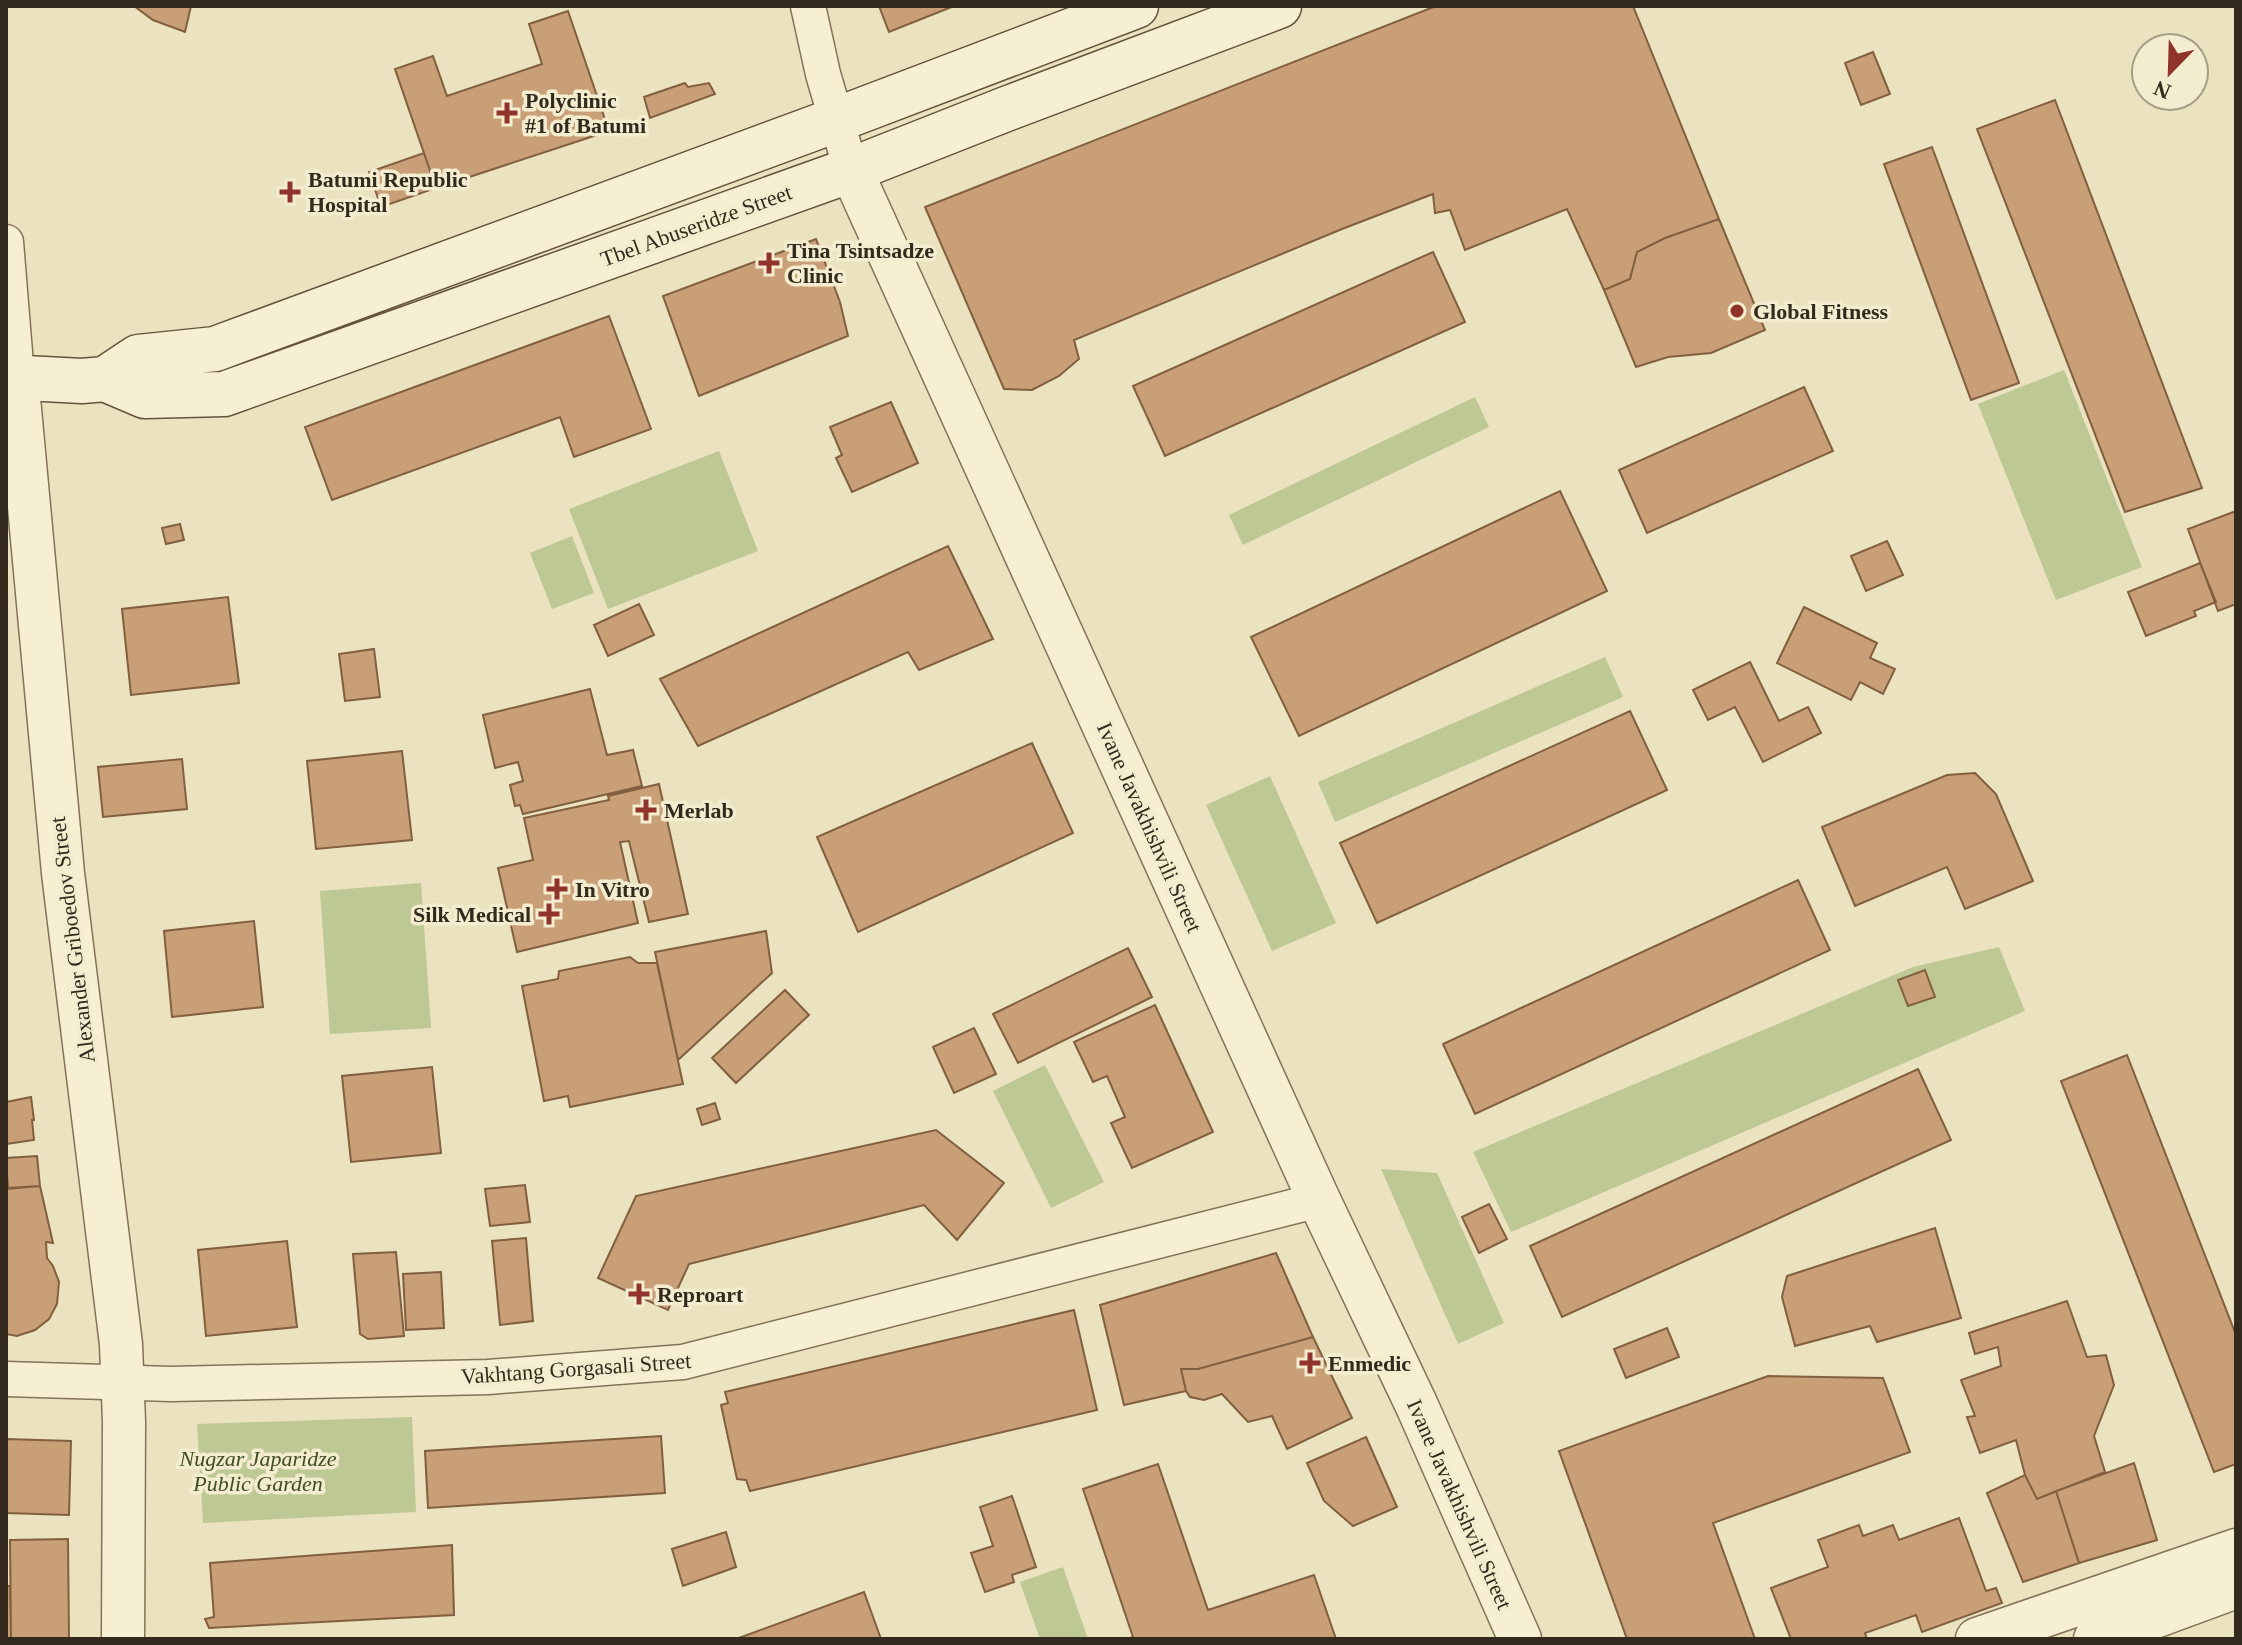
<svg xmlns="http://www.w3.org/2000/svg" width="2242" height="1645" viewBox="0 0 2242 1645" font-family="'Times New Roman',serif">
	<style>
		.green { fill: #bdc894 }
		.building { fill: #c89f76; stroke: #815f3f; stroke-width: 2 }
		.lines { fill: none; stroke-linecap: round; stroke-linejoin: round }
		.minor-casing { stroke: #837358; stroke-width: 37 }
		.tertiary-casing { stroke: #837358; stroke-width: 45 }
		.secondary-casing { stroke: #64543c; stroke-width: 47 }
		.minor { stroke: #f7efd1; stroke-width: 34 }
		.tertiary { stroke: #f7efd1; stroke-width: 42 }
		.secondary { stroke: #f7efd1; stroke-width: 44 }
		.poi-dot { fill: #8f332b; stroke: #f3ecce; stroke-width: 3 }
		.labels { text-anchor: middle; stroke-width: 7; stroke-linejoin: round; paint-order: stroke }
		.poi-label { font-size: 22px; font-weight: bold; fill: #33291c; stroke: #f3ecce; text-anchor: start }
		.street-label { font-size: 22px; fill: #33291c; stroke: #f3ecce }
		.park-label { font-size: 22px; font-style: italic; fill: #404e24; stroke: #f3ecce }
	</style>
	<rect width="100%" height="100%" fill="#ebe2bf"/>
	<path class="green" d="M 2064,370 L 2142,567 L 2056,600 L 1978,404 Z
		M 1475,397 L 1489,427 L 1243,545 L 1229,515 Z
		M 719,451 L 758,551 L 608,609 L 569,509 Z
		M 572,536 L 594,593 L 552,609 L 530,553 Z
		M 1605,657 L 1623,697 L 1335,822 L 1318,782 Z
		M 1270,776 L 1336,923 L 1272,951 L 1206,805 Z
		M 421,883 L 431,1028 L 330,1034 L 320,891 Z
		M 1999,947 L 2025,1011 L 1511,1232 L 1473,1152 L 1913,967 Z
		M 1045,1065 L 1104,1182 L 1051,1208 L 993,1091 Z
		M 1381,1169 L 1437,1173 L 1504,1323 L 1458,1344 Z
		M 412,1417 L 416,1512 L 203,1523 L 197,1424 Z
		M 1063,1567 L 1088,1639 L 1040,1639 L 1020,1582 Z"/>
	<path class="building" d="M 134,6 L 191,6 L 185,32 L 153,20 Z
		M 879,6 L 954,6 L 889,32 Z
		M 1436,6 L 1633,6 L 1719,219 L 1665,238 L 1637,252 L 1630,279 L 1604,290 L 1567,209 L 1465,250 L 1450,210 L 1435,213 L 1433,194 L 1342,229 L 1074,340 L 1079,359 L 1059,376 L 1032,390 L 1004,389 L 925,207 Z
		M 568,11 L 609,131 L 436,188 L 395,69 L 433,56 L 447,96 L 542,64 L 529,24 Z
		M 1873,52 L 1890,94 L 1861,105 L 1845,63 Z
		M 685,83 L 688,87 L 709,83 L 715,94 L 650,118 L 644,97 Z
		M 2055,100 L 2202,488 L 2125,512 L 1977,129 Z
		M 1932,147 L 2019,383 L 1971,400 L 1884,164 Z
		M 424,153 L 436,188 L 381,207 L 369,172 Z
		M 1719,219 L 1765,330 L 1711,353 L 1668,357 L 1636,367 L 1604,290 L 1630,279 L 1637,252 L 1665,238 Z
		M 816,239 L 840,302 L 848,336 L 699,396 L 663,296 Z
		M 1433,252 L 1465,322 L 1165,456 L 1133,386 Z
		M 609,316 L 651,429 L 574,457 L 560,417 L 332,500 L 305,427 Z
		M 1804,387 L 1833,451 L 1647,533 L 1619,470 Z
		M 891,402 L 918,463 L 852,492 L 836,458 L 842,455 L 830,427 Z
		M 1560,491 L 1607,591 L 1299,736 L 1251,637 Z
		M 2236,511 L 2236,604 L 2218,611 L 2188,529 Z
		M 180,524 L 184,540 L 166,544 L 162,528 Z
		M 1887,541 L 1903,575 L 1866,591 L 1851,556 Z
		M 948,546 L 993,639 L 919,670 L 908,652 L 698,746 L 660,679 Z
		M 2200,563 L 2216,602 L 2194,611 L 2196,616 L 2146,636 L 2128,592 Z
		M 228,597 L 239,683 L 131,695 L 122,609 Z
		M 639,604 L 654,635 L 608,656 L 594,625 Z
		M 1804,607 L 1877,643 L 1870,658 L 1895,669 L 1883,694 L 1860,682 L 1851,700 L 1777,663 Z
		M 374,649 L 380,697 L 345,701 L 339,654 Z
		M 1750,662 L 1779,721 L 1808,707 L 1821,733 L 1763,762 L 1735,707 L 1708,720 L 1693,690 Z
		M 590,689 L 607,755 L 633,750 L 642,786 L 523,814 L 520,805 L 515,806 L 510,785 L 523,781 L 518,762 L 495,768 L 483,715 Z
		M 1630,711 L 1667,790 L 1377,923 L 1340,843 Z
		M 1032,743 L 1073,833 L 858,932 L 817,837 Z
		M 402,751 L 412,840 L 316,849 L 307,761 Z
		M 182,759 L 187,809 L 103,817 L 98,767 Z
		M 1975,773 L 1996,794 L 2033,881 L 1965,909 L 1947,867 L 1855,906 L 1822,827 L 1947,775 Z
		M 659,784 L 688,914 L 649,922 L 629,841 L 620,842 L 638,923 L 517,952 L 498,868 L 533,860 L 524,818 L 609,800 L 608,796 Z
		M 1798,880 L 1830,950 L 1475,1114 L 1443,1044 Z
		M 254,921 L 263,1007 L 172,1017 L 164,931 Z
		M 766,931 L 772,973 L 678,1060 L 655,952 Z
		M 1128,948 L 1152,997 L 1018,1063 L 993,1014 Z
		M 630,957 L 638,963 L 657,963 L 683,1084 L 570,1107 L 568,1096 L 544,1101 L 522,986 L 558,979 L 559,971 Z
		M 1925,970 L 1935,997 L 1908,1006 L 1898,980 Z
		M 785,990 L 809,1015 L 736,1083 L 712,1058 Z
		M 1155,1005 L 1213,1132 L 1132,1168 L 1111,1123 L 1125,1117 L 1107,1076 L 1093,1082 L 1074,1042 Z
		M 974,1028 L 996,1074 L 954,1093 L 933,1047 Z
		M 2127,1055 L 2236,1335 L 2236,1464 L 2214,1472 L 2061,1081 Z
		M 432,1067 L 441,1153 L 351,1162 L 342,1076 Z
		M 1918,1069 L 1951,1140 L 1562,1317 L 1530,1246 Z
		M 31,1097 L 34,1120 L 32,1120 L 34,1140 L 6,1144 L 6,1102 Z
		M 715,1103 L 720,1119 L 702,1125 L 697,1109 Z
		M 936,1130 L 1004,1183 L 957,1240 L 924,1205 L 689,1264 L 668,1310 L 598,1278 L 636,1196 Z
		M 37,1156 L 40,1186 L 8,1188 L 6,1158 Z
		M 525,1185 L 530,1222 L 490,1226 L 485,1189 Z
		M 40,1186 L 53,1243 L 46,1242 L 47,1258 L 53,1266 L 59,1282 L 57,1304 L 49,1319 L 35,1330 L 17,1336 L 6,1334 L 6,1189 Z
		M 1489,1204 L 1507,1239 L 1479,1253 L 1462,1217 Z
		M 1935,1228 L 1961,1318 L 1877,1342 L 1870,1326 L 1795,1346 L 1782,1297 L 1787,1276 Z
		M 526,1238 L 533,1321 L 500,1325 L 492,1241 Z
		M 287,1241 L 297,1327 L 206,1336 L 198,1250 Z
		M 396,1252 L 404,1336 L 368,1339 L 360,1334 L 353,1254 Z
		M 1276,1253 L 1313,1337 L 1198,1369 L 1181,1369 L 1186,1391 L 1124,1405 L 1100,1305 Z
		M 441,1272 L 444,1328 L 406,1330 L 403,1274 Z
		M 2067,1301 L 2087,1357 L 2106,1355 L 2114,1385 L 2094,1436 L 2105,1472 L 2037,1499 L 2025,1475 L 2016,1440 L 1980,1453 L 1967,1417 L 1975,1416 L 1961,1380 L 2001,1366 L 1998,1347 L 1975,1354 L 1969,1333 Z
		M 1074,1310 L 1097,1410 L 750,1491 L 746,1480 L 737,1479 L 721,1405 L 728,1403 L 725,1392 Z
		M 1667,1328 L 1679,1357 L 1626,1378 L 1614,1349 Z
		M 1313,1337 L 1352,1418 L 1287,1449 L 1272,1416 L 1248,1422 L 1222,1394 L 1204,1400 L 1190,1397 L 1186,1391 L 1181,1369 L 1198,1369 Z
		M 1768,1376 L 1883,1378 L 1910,1452 L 1713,1523 L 1755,1639 L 1627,1639 L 1559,1451 Z
		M 661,1436 L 665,1493 L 428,1508 L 425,1451 Z
		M 1366,1437 L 1397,1507 L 1353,1526 L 1324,1501 L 1307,1463 Z
		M 6,1439 L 71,1441 L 69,1515 L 6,1513 Z
		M 2134,1463 L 2157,1540 L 2079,1563 L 2056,1491 Z
		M 1158,1464 L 1208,1610 L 1314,1575 L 1336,1639 L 1127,1639 L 1133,1637 L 1083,1489 Z
		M 2025,1475 L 2037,1499 L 2056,1491 L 2079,1563 L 2023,1582 L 1987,1493 Z
		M 1012,1496 L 1036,1567 L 1012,1575 L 1014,1582 L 985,1592 L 971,1553 L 993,1546 L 980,1507 Z
		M 1959,1518 L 1986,1591 L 1996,1588 L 2002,1603 L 1922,1632 L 1916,1615 L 1865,1633 L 1867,1639 L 1791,1639 L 1771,1588 L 1828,1567 L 1818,1540 L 1859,1525 L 1863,1536 L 1893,1525 L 1899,1540 Z
		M 726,1532 L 736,1567 L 683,1586 L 672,1549 Z
		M 68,1539 L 69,1639 L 11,1639 L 10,1540 Z
		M 452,1545 L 454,1615 L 209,1628 L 205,1619 L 214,1617 L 210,1563 Z
		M 6,1586 L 10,1586 L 11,1639 L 6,1639 Z
		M 864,1592 L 881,1639 L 736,1639 Z"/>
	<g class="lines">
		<g class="minor-casing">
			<path id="minor" d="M 808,6 L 823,74 L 851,170
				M 6,242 L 17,377
				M 6,1379 L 171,1384 L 488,1377 L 683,1362 L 1319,1200"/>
		</g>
		<g class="tertiary-casing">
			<path id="tertiary" d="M 851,170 L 1319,1200 L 1417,1406 L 1520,1639
				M 17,377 L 63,873 L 121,1344 L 124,1422 L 123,1639
				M 1977,1639 L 2236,1550
				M 2095,1639 L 2236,1587"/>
		</g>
		<g class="secondary-casing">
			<path id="secondary" d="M 6,377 L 82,381 L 105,379 L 145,396 L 224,394 L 851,170 L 1006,109 L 1279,6
				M 105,379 L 138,357 L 215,349 L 836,120 L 1136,6"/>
		</g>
		<use href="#minor" class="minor"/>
		<use href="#tertiary" class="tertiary"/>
		<use href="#secondary" class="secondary"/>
	</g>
	<g class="poi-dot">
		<path d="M503 101h8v8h8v8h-8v8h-8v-8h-8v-8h8z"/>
		<path d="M286 180h8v8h8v8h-8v8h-8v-8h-8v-8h8z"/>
		<path d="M765 251h8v8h8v8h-8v8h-8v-8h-8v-8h8z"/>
		<circle cx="1737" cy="311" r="8"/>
		<path d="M642 798h8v8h8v8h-8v8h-8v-8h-8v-8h8z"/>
		<path d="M553 877h8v8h8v8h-8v8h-8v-8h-8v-8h8z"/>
		<path d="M545 902h8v8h8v8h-8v8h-8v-8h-8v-8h8z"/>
		<path d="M635 1282h8v8h8v8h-8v8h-8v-8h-8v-8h8z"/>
		<path d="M1306 1351h8v8h8v8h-8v8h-8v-8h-8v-8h8z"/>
	</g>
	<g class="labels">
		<g class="poi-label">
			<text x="525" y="108">Polyclinic<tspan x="525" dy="25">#1 of Batumi</tspan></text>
			<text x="308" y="187">Batumi Republic<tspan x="308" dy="25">Hospital</tspan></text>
			<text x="787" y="258">Tina Tsintsadze<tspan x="787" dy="25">Clinic</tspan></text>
			<text x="1753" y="319">Global Fitness</text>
			<text x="664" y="818">Merlab</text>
			<text x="575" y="897">In Vitro</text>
			<text x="531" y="922" text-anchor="end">Silk Medical</text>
			<text x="657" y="1302">Reproart</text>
			<text x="1328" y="1371">Enmedic</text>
		</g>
		<g class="street-label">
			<text transform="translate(696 225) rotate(-20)" y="8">Tbel Abuseridze Street</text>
			<text transform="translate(1150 827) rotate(66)" y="8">Ivane Javakhishvili Street</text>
			<text transform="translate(72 940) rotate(-97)" y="8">Alexander Griboedov Street</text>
			<text transform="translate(576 1368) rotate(-4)" y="8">Vakhtang Gorgasali Street</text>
			<text transform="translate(1460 1504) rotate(66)" y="8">Ivane Javakhishvili Street</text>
		</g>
		<g class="park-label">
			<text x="258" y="1466">Nugzar Japaridze<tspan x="258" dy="25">Public Garden</tspan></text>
		</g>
	</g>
	<rect width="2242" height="1645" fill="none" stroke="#33291c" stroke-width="16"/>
	<g transform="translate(2170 72) rotate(203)"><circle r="38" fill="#f3ecce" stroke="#a69e87" stroke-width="2"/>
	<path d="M0-6L14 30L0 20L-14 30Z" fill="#8f332b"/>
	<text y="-12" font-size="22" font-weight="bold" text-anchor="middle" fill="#33291c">N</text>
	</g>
</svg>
